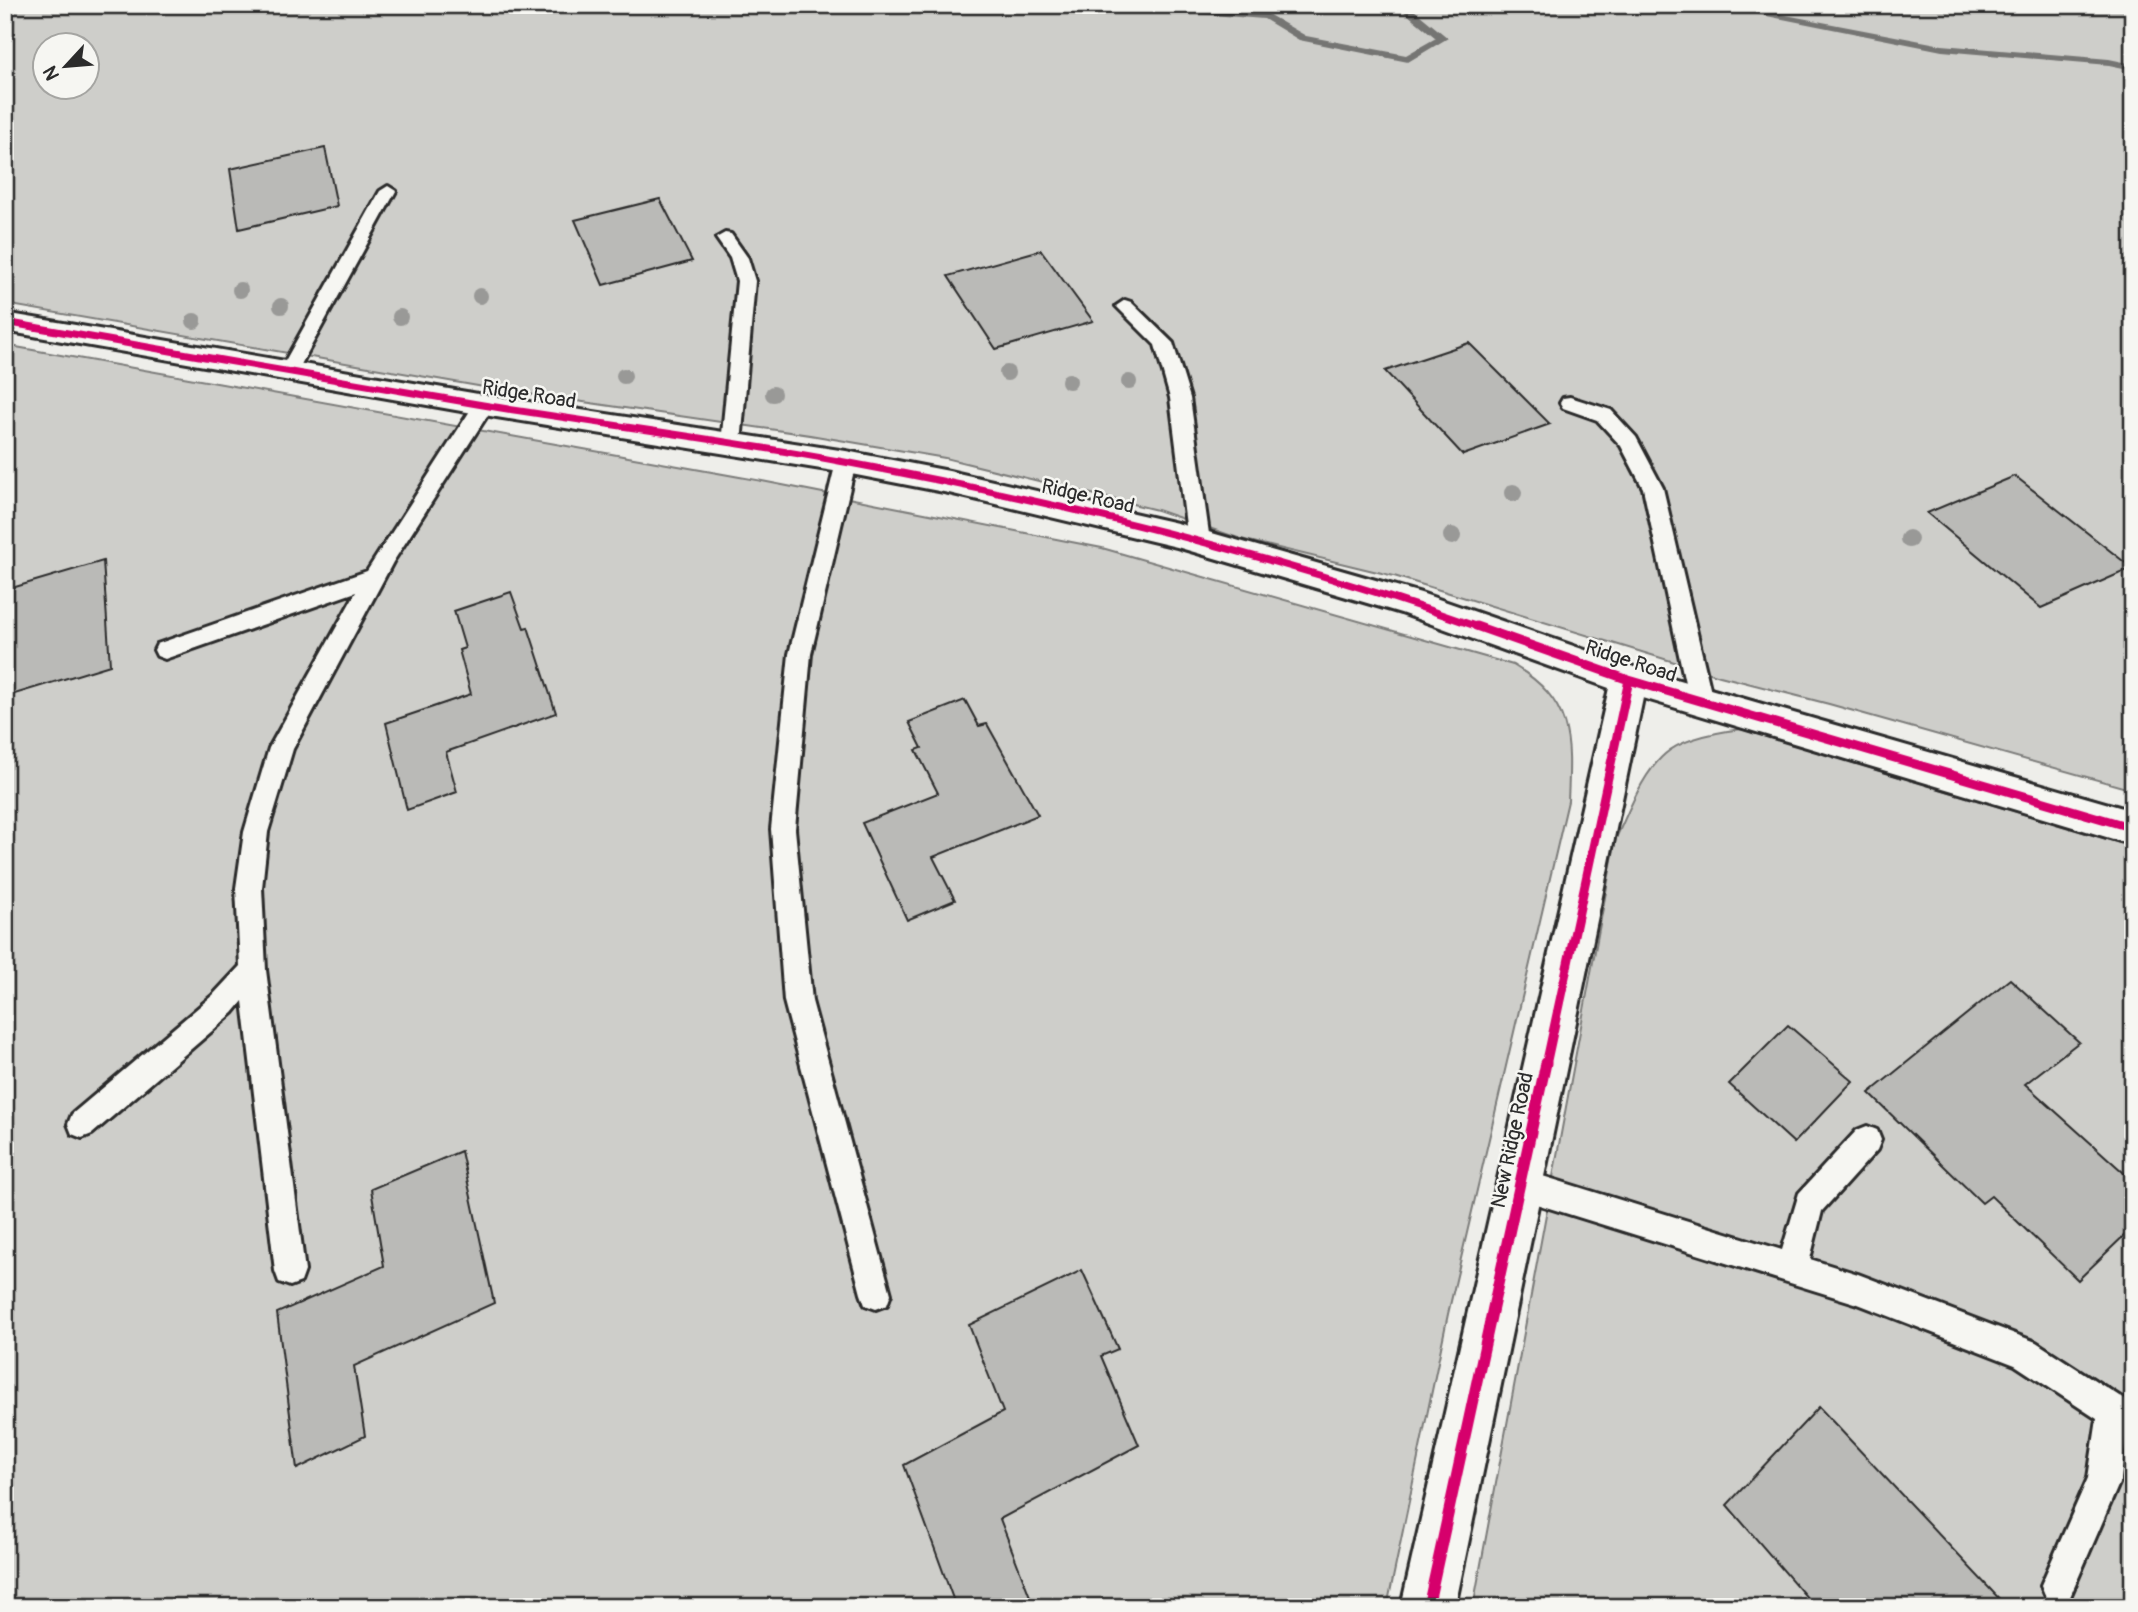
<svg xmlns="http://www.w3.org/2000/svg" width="2138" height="1612" viewBox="0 0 2138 1612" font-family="Pangolin,sans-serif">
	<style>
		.green { fill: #cececa; stroke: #7c7c7a; stroke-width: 2; fill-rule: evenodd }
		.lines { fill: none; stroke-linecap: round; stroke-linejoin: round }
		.stream { fill: #757573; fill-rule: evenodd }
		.building { fill: #babab7; stroke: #2b2b2b; stroke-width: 2 }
		.lane-casing { stroke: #2b2b2b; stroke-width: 6 }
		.street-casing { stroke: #2b2b2b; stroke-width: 6 }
		.lane { fill: #f6f6f2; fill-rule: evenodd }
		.street { fill: #f6f6f2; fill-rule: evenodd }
		.cycleway-far2-casing { stroke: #f6f6f2; stroke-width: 10 }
		.cycleway-far1-casing { stroke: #f6f6f2; stroke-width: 13 }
		.cycleway-casing { stroke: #f6f6f2; stroke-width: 16 }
		.cycleway-far2 { stroke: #d6006c; stroke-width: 7 }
		.cycleway-far1 { stroke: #d6006c; stroke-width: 9 }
		.cycleway { stroke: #d6006c; stroke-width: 11 }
		.tree { fill: #999997 }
		.labels { text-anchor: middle; stroke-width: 5; stroke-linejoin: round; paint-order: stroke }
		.street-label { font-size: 21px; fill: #2b2b2b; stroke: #f6f6f2 }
	</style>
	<rect width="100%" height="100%" fill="#eeeeea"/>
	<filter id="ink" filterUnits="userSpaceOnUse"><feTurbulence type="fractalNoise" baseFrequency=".0143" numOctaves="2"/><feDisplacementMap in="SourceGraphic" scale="14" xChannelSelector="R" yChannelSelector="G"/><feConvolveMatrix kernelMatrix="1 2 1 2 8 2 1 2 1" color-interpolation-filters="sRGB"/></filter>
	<g filter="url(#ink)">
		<path class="green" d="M 5,5 L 2133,5 L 2133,790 L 1829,704 L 1720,676 L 1394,576 L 1241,539 L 1157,510 L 945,458 L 810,435 L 501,390 L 5,304 ZM 46,46 L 88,46 L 88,88 L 46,88 Z
			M 5,345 L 762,481 L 1102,548 L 1513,665 C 1573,700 1571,738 1568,801 L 1448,1314 L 1387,1607 L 5,1607 Z
			M 1741,729 L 2133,847 L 2133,1607 L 1473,1607 L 1616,838 C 1629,811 1642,774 1665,754 C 1683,738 1718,732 1741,729 Z"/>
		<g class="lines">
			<path class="stream" d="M 1115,5 L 1164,5 L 1266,13 L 1306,36 L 1406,55 L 1436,38 L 1396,5 L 1408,5 L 1448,38 L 1408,62 L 1299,40 L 1264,19 L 1120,8 Z
				M 1712,5 L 1734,5 L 1942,45 L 2109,59 L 2133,64 L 2133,70 L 2109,65 L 1942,51 Z"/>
		</g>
		<path class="building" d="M 325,148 L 337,206 L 239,229 L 230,169 Z
			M 660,199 L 692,261 L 603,285 L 575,220 Z
			M 1041,250 L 1093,321 L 996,349 L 948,276 Z
			M 1469,343 L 1550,424 L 1463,455 L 1385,371 Z
			M 2015,476 L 2132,568 L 2041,608 L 1927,513 Z
			M 103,561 L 110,665 L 5,697 L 5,590 Z
			M 511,592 L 524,628 L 528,627 L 556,713 L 446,752 L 457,792 L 407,810 L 386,723 L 471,694 L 459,650 L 465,648 L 454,611 Z
			M 965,700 L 979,726 L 987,724 L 1038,815 L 933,857 L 955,900 L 907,920 L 862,823 L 938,793 L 916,750 L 922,748 L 909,722 Z
			M 2010,979 L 2079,1042 L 2025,1084 L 2133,1181 L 2133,1227 L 2078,1280 L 1991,1196 L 1982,1203 L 1869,1093 Z
			M 1788,1025 L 1853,1081 L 1794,1143 L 1729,1084 Z
			M 461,1151 L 494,1303 L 354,1366 L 365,1436 L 297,1469 L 277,1313 L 384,1266 L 371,1189 Z
			M 1082,1270 L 1118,1349 L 1101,1356 L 1139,1445 L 1000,1519 L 1034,1607 L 956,1607 L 904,1465 L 1003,1412 L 969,1325 Z
			M 1819,1407 L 2007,1607 L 1815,1607 L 1727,1505 Z"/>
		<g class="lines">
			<g class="lane-casing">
				<path id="lane" d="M 388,186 L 396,191 L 298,370 L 296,374 L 282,374 L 280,370 L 380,191 Z
					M 725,233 L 731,234 L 748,258 L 755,281 L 741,444 L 738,449 L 724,449 L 721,444 L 737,281 L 730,258 L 716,238 Z
					M 1125,300 L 1131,302 L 1173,343 L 1190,398 L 1210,541 L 1206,546 L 1199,549 L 1192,546 L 1188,541 L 1170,398 L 1155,345 L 1116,306 Z
					M 1570,397 L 1611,410 L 1636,437 L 1663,488 L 1713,701 L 1709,708 L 1701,710 L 1693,708 L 1689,701 L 1643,488 L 1621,446 L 1597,420 L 1563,408 L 1560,403 L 1563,398 Z
					M 484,399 L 491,400 L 494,405 L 393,562 L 293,749 L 268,832 L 262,888 L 266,970 L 305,1271 L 301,1282 L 290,1286 L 279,1282 L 275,1271 L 243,1001 L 233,1013 L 92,1134 L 82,1138 L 72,1134 L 68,1124 L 72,1114 L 213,995 L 240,966 L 236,888 L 244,832 L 269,748 L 356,592 L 165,659 L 157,656 L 154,650 L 157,644 L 367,571 L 477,400 Z
					M 846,455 L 853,457 L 856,462 L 811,654 L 795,829 L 812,1001 L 891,1294 L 887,1305 L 876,1309 L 865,1305 L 861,1294 L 784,1001 L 771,829 L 789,654 L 836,462 L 839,457 Z
					M 1867,1126 L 1877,1130 L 1881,1140 L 1877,1150 L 1822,1211 L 1810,1259 L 1858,1274 L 2036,1342 L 2133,1405 L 2133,1440 L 2126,1437 L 2121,1479 L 2070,1597 L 2058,1602 L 2046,1597 L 2041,1585 L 2088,1478 L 2097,1419 L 2015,1365 L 1858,1304 L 1520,1199 L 1510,1194 L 1505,1184 L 1510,1174 L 1520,1169 L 1782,1250 L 1799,1193 L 1857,1130 Z"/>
			</g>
			<g class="street-casing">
				<path id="street" d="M 5,313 L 484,395 L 846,451 L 949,471 L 1177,523 L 1421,593 L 1634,667 L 2133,811 L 2133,845 L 1643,698 L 1455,1607 L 1401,1607 L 1609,688 L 1401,613 L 1177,547 L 949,493 L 846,473 L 484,415 L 5,331 Z"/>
			</g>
			<use href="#lane" class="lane"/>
			<use href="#street" class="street"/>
			<g class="cycleway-far2-casing">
				<path id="cycleway-far2" d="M 5,322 C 164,350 324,378 483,405 C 605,425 729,440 850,463 C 1063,503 1277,555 1481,628"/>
			</g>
			<g class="cycleway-far1-casing">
				<path id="cycleway-far1" d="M 1476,626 L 1629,680 L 2133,828
					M 1546,1065 L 1629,680"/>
			</g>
			<g class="cycleway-casing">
				<path id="cycleway" d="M 1428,1607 L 1546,1063"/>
			</g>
			<use href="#cycleway-far2" class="cycleway-far2"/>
			<use href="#cycleway-far1" class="cycleway-far1"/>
			<use href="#cycleway" class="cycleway"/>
		</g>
		<g class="tree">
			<circle cx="240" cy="290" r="8"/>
			<circle cx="480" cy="296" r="8"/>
			<circle cx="281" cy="306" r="8"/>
			<circle cx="400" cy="317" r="8"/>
			<circle cx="194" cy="321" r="8"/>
			<circle cx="1007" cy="373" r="8"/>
			<circle cx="624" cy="376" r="8"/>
			<circle cx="1069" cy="381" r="8"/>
			<circle cx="1129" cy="382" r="8"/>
			<circle cx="773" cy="394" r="8"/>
			<circle cx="1513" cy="493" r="9"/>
			<circle cx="1452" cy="536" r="9"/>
			<circle cx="1909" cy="539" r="9"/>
		</g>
	</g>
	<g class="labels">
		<g class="street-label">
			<text transform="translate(529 394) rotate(9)" y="7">Ridge Road</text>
			<text transform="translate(1088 496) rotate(13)" y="7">Ridge Road</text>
			<text transform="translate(1631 661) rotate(18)" y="7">Ridge Road</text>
			<text transform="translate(1512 1140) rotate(-78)" y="7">New Ridge Road</text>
		</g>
	</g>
	<rect width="2138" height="1612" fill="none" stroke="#f6f6f2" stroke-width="28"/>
	<rect x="14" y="14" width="2110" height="1584" fill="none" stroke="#2b2b2b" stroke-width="2.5" filter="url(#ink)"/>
	<g transform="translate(66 66) rotate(244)"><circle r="33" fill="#f6f6f2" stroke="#a5a5a2" stroke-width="2"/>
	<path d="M0-5L12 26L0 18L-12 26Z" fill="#2b2b2b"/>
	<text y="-10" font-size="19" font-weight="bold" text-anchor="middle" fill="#2b2b2b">N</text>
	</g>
</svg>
